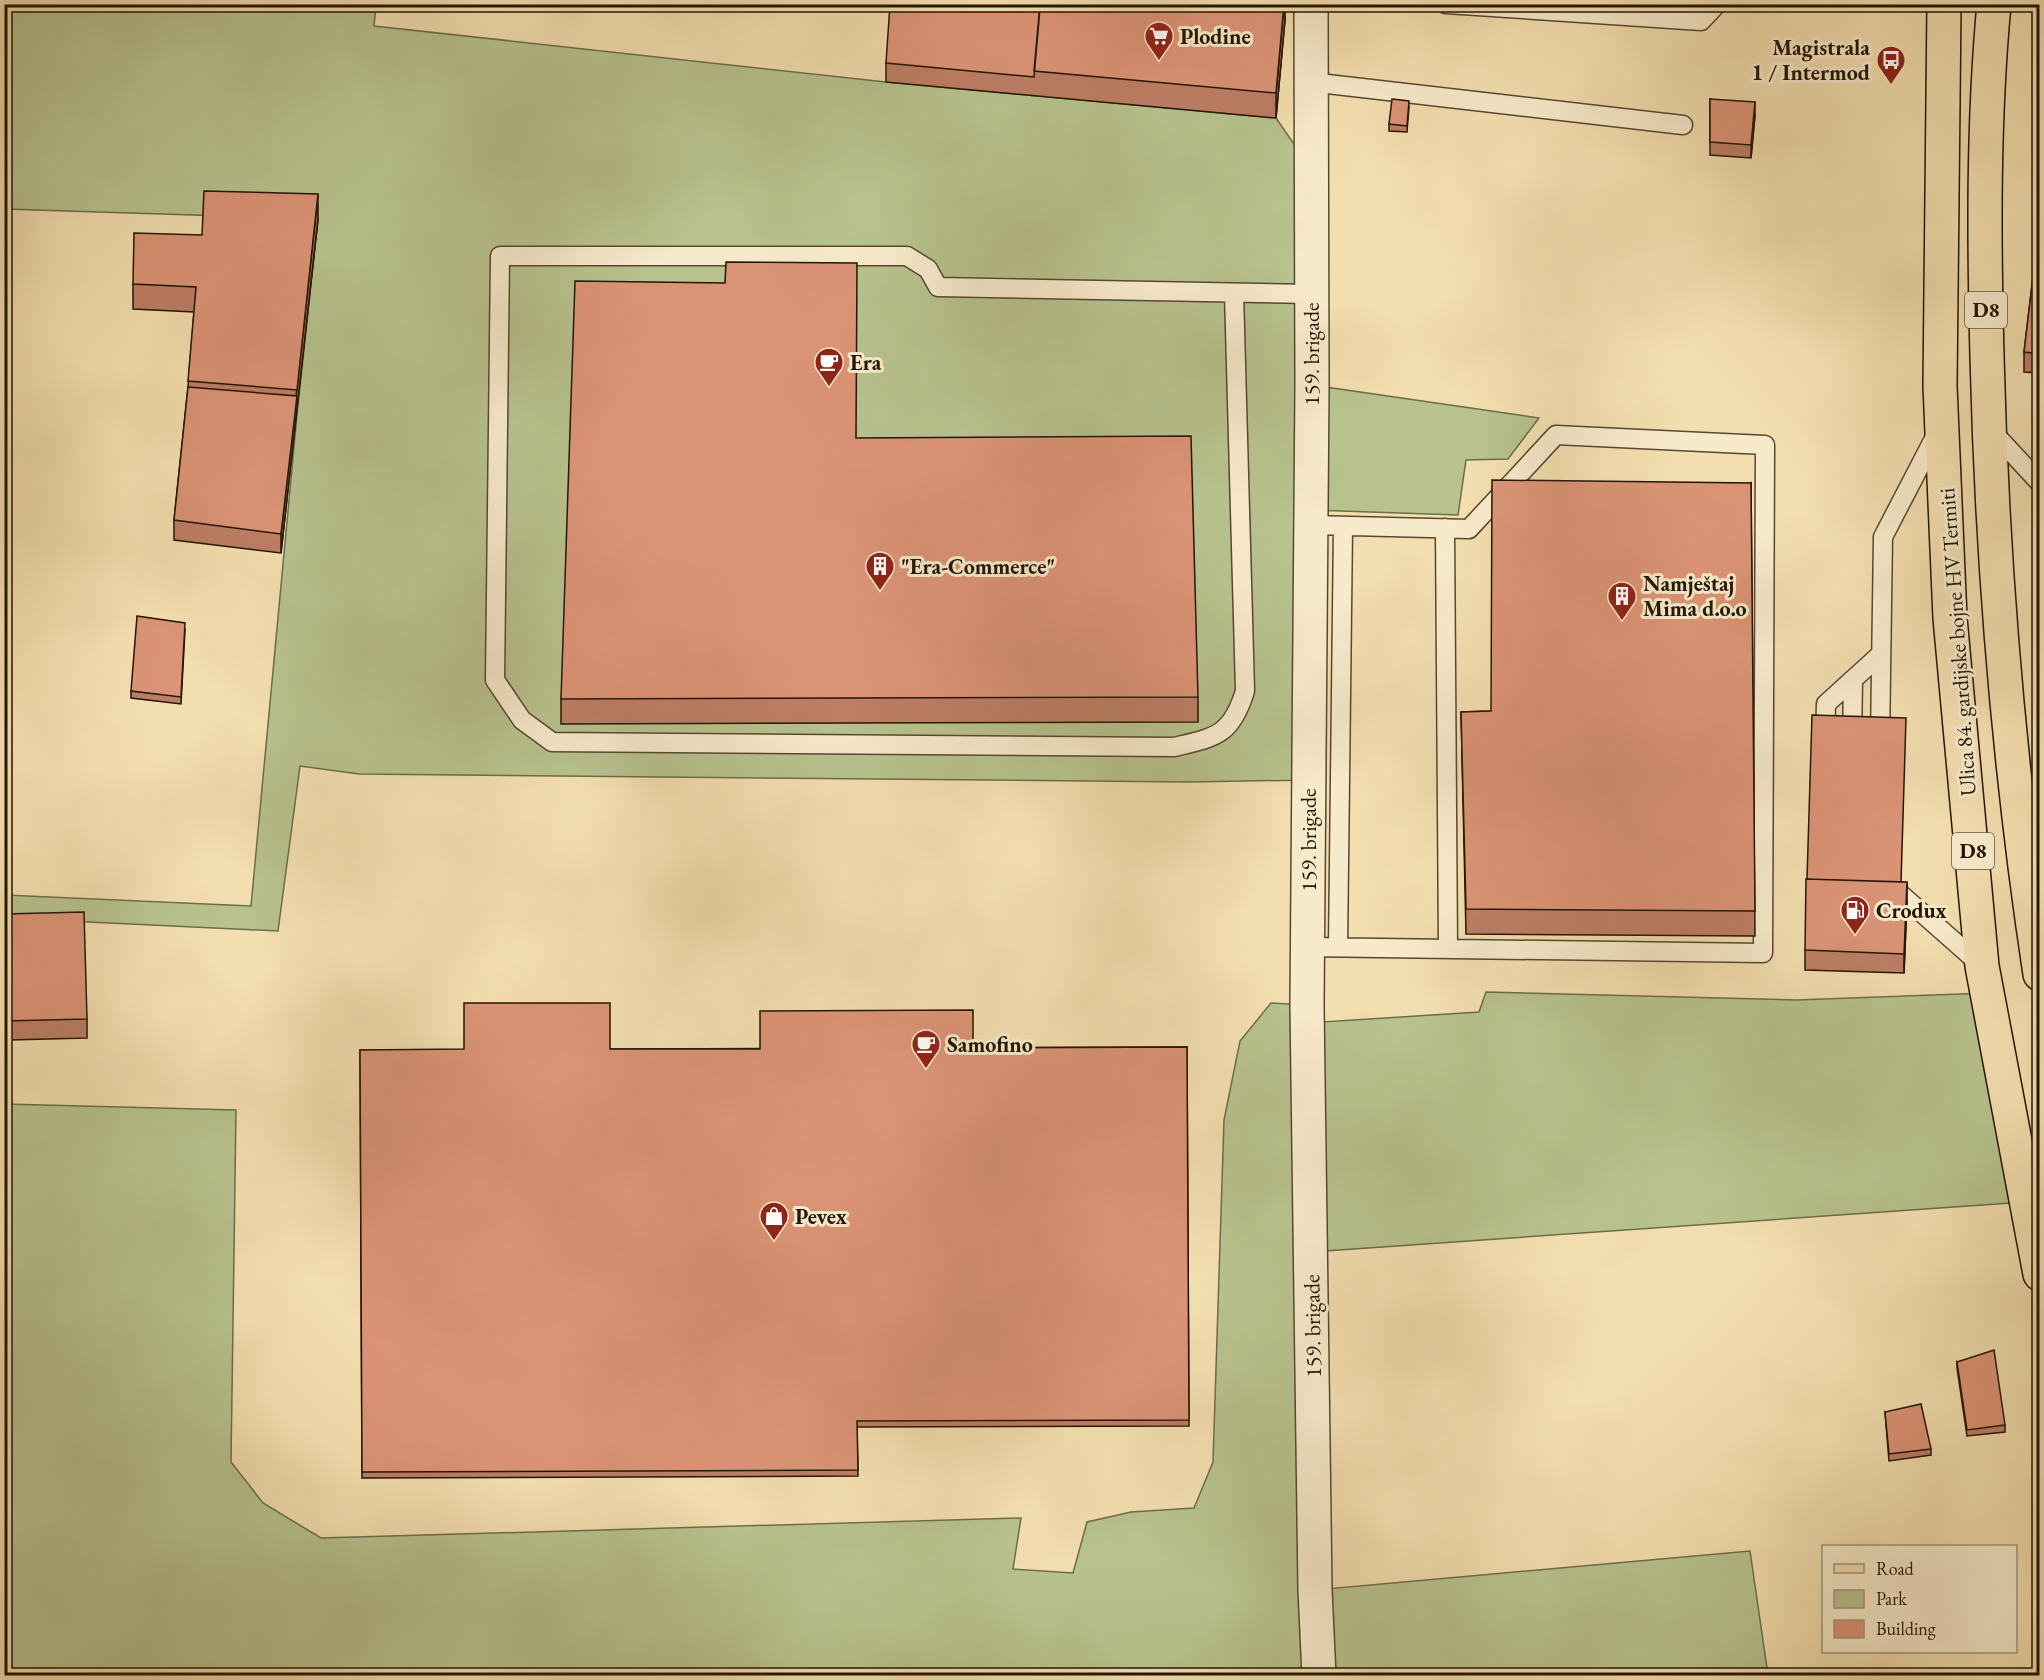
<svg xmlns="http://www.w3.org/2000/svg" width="2044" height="1680" viewBox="0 0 2044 1680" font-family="'EB Garamond',serif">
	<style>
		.green { fill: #b7c28e; stroke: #6c6c49; stroke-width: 1.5 }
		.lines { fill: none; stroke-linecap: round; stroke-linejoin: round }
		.lane-casing { stroke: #56472f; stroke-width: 21 }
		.street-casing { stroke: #56472f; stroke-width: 36 }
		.primary-casing { stroke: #221504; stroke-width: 36 }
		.lane { stroke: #f7eacb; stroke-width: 18 }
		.street { stroke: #f7eacb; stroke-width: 33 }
		.primary { stroke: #f3deaf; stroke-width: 33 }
		.wall { fill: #bc7e65; stroke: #221504; stroke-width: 1.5 }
		.shaded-wall { fill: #996753; stroke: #221504; stroke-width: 1.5 }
		.building { fill: #db9376; stroke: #221504; stroke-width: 1.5 }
		.labels { text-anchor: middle; stroke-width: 6; stroke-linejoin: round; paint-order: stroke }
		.shield { fill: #f7eacb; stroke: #625540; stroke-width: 1.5 }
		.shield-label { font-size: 21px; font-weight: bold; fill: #221504 }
		.poi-label { font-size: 22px; font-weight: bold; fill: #221504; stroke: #f7eacb; text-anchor: start }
		.street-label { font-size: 22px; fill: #221504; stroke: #f7eacb }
	</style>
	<rect width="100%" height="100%" fill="#f3deaf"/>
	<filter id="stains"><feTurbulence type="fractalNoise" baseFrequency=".00333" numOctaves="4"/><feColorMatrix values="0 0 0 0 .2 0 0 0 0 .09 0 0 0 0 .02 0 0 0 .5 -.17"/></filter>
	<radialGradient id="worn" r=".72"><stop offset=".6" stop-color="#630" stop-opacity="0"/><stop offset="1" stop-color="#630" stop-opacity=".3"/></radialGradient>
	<path class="green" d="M 5,5 L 376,5 L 374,26 L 886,82 L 1276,118 L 1312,170 L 1312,385 L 1539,418 L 1508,459 L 1466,460 L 1458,515 L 1311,510 L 1308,780 L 1188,782 L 359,774 L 300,766 L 278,931 L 5,918 L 5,895 L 251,906 L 297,415 L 318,219 L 5,209 Z
		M 1486,992 L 1796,1000 L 1987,993 L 2025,1202 L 1311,1252 L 1315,1590 L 1750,1551 L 1768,1675 L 5,1676 L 5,1104 L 236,1110 L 231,1462 L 263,1503 L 321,1538 L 1021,1518 L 1013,1569 L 1073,1573 L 1087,1522 L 1131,1512 L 1194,1508 L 1213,1462 L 1224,1120 L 1240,1041 L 1271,1003 L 1307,1005 L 1307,1023 L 1479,1012 Z"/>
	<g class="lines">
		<g class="lane-casing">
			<path id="lane" d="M 1446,4 L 1701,21 L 1717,4
				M 1310,82 L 1683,125
				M 1234,293 L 1245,691 C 1231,736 1216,737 1174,747 L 552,742 L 522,720 L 495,680 L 500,256 L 907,256 L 928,269 L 938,287 L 1311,294
				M 1990,429 L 2040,483
				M 1445,528 L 1448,949
				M 1825,739 L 1826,704 L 1881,654
				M 1880,740 L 1883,537 L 1937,433
				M 1852,741 L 1853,680
				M 1888,883 L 1982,966
				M 1307,947 L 1763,953 L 1765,445 L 1556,435 L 1469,529 L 1311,525
				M 1338,947 L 1343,526"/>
		</g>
		<g class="street-casing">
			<path id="street" d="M 1311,4 L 1312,385 L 1307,1005 L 1315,1590 L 1319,1676"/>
		</g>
		<g class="primary-casing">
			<path id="primary" d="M 1944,4 L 1940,386 L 1950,618 L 1982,966 L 2040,1274
				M 1994,4 C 1983,122 1984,239 1987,356 C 1992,563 2009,769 2040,974"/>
		</g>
		<use href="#lane" class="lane"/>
		<use href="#street" class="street"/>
		<use href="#primary" class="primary"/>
	</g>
	<path class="wall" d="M 1285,4 L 1285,20 L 1276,118 L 886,82 L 886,63 L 1040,8 Z
		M 1710,99 L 1755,115 L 1751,158 L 1710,155 Z
		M 1409,107 L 1407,132 L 1389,131 L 1389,124 Z
		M 2040,218 L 2040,373 L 2024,372 L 2024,352 Z
		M 318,219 L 281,553 L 174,540 L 174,520 L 188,387 L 194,312 L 133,309 L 133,284 Z
		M 856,438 L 1198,697 L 1198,722 L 561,724 L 561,699 Z
		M 1751,483 L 1755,936 L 1466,934 L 1461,712 L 1491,711 Z
		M 185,630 L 181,704 L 131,698 L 131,691 Z
		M 1901,882 L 1907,901 L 1904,973 L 1805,970 L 1805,950 Z
		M 4,914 L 87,1019 L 87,1038 L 9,1040 L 9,1058 L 4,1058 Z
		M 1187,1047 L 1189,1426 L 857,1427 L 858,1476 L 362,1478 L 360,1050 Z
		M 1957,1362 L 2005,1425 L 2005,1432 L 1967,1436 L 1957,1368 Z
		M 1885,1412 L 1931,1449 L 1931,1455 L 1889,1461 Z"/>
	<path class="shaded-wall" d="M 1284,4 L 1285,4 L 1285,20 L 1276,118 L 1276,93 Z
		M 1755,102 L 1755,115 L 1751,158 L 1751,145 Z
		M 318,194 L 318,219 L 281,553 L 281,534 Z
		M 1907,882 L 1907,901 L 1904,973 L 1904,954 Z"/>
	<path class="building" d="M 890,4 L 1010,4 L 1040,8 L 1034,77 L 886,63 Z
		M 1040,4 L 1284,4 L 1276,93 L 1034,71 Z
		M 1392,99 L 1409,101 L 1407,126 L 1389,124 Z
		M 1710,99 L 1755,102 L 1751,145 L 1710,142 Z
		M 204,191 L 318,194 L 297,390 L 188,381 L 196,287 L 133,284 L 134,233 L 202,235 Z
		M 2040,218 L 2040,354 L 2024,352 Z
		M 726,262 L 857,263 L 856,438 L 1191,436 L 1198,697 L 561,699 L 575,281 L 725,283 Z
		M 188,387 L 297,396 L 281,534 L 174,520 Z
		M 1492,480 L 1751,483 L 1755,911 L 1466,909 L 1461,712 L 1491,711 Z
		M 137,616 L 185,623 L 181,697 L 131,691 Z
		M 1812,715 L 1906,718 L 1901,882 L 1807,879 Z
		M 1806,879 L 1907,882 L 1904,954 L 1805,950 Z
		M 84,912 L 87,1019 L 4,1021 L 4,914 Z
		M 464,1003 L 610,1003 L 610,1049 L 760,1049 L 760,1011 L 973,1010 L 973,1048 L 1187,1047 L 1189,1420 L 857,1421 L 858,1470 L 362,1472 L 360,1050 L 464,1049 Z
		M 4,1034 L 9,1034 L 9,1052 L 4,1052 Z
		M 1994,1350 L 2005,1425 L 1967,1430 L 1957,1362 Z
		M 1921,1404 L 1931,1449 L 1889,1454 L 1885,1412 Z"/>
	<defs>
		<g id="supermarket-pin" transform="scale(1.5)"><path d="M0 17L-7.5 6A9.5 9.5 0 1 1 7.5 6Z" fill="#8f2418" stroke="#f7eacb"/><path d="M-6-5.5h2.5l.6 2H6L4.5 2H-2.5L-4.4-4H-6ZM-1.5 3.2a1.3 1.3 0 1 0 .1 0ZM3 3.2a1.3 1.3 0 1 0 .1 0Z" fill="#fff"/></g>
		<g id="bus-pin" transform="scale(1.5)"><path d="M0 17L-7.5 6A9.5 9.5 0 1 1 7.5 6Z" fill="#8f2418" stroke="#f7eacb"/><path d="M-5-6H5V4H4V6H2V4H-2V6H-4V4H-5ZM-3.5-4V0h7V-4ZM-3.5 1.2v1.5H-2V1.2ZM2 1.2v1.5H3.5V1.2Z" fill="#fff"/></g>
		<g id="cafe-pin" transform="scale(1.5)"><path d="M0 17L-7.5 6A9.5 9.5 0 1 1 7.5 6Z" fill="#8f2418" stroke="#f7eacb"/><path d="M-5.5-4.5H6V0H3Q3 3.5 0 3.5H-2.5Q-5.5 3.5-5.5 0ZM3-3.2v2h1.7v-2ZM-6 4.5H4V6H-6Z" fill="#fff"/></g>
		<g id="building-pin" transform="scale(1.5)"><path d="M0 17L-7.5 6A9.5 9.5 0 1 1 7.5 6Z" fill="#8f2418" stroke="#f7eacb"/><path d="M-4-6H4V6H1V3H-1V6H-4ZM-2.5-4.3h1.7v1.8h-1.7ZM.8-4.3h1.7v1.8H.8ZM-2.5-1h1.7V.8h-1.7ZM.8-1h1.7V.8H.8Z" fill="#fff"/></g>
		<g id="fuel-pin" transform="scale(1.5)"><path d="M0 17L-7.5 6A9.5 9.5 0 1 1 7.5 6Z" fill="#8f2418" stroke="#f7eacb"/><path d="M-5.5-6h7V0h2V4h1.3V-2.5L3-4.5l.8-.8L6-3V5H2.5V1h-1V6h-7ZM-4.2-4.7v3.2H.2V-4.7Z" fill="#fff"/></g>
		<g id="shop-pin" transform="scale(1.5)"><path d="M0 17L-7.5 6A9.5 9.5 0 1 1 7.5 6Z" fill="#8f2418" stroke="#f7eacb"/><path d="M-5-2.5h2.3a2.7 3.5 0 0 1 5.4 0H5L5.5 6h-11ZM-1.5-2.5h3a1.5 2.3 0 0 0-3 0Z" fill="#fff"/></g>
	</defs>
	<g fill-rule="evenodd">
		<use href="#supermarket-pin" x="1159" y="36"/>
		<use href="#bus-pin" x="1891" y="60"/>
		<use href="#cafe-pin" x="829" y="362"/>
		<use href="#building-pin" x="880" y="566"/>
		<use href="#building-pin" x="1622" y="596"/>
		<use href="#fuel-pin" x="1855" y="910"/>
		<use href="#cafe-pin" x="926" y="1044"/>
		<use href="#shop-pin" x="774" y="1216"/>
	</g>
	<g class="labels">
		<g class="shield">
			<rect x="1965" y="292" width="42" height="36" rx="4.5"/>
			<rect x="1952" y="833" width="42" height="36" rx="4.5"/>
		</g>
		<g class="shield-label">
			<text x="1986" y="317">D8</text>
			<text x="1973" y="858">D8</text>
		</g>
		<g class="poi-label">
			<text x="1180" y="44">Plodine</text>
			<text x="1870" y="55" text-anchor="end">Magistrala<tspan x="1870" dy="25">1 / Intermod</tspan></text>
			<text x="850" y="370">Era</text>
			<text x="901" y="574">"Era-Commerce"</text>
			<text x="1643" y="591">Namještaj<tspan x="1643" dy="25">Mima d.o.o</tspan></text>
			<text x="1876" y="918">Crodux</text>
			<text x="947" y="1052">Samofino</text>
			<text x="795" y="1224">Pevex</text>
		</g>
		<g class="street-label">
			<text transform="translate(1311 354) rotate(-90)" y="8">159. brigade</text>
			<text transform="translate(1957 642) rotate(-94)" y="8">Ulica 84. gardijske bojne HV Termiti</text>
			<text transform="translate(1308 840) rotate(-90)" y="8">159. brigade</text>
			<text transform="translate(1312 1326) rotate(-91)" y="8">159. brigade</text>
		</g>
	</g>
	<rect width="2044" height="1680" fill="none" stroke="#f3deaf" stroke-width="24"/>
	<rect x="6" y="6" width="2032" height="1668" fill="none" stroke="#221504" stroke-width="3"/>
	<rect x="12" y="12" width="2020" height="1656" fill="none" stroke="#221504" stroke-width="1.5"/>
	<rect x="1822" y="1545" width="195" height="108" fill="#f7eacb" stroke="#a2957b" stroke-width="1.5"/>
	<rect x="1834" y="1564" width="30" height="9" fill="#f3deaf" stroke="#a2957b" stroke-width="1.5"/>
	<text x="1876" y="1575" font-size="18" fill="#221504">Road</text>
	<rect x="1834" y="1590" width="30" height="18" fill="#b7c28e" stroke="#a2957b" stroke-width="1.5"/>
	<text x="1876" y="1605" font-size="18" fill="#221504">Park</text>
	<rect x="1834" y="1620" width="30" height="18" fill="#db9376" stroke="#a2957b" stroke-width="1.5"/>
	<text x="1876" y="1635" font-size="18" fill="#221504">Building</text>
	<rect width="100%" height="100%" filter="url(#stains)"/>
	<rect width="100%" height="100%" fill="url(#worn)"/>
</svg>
